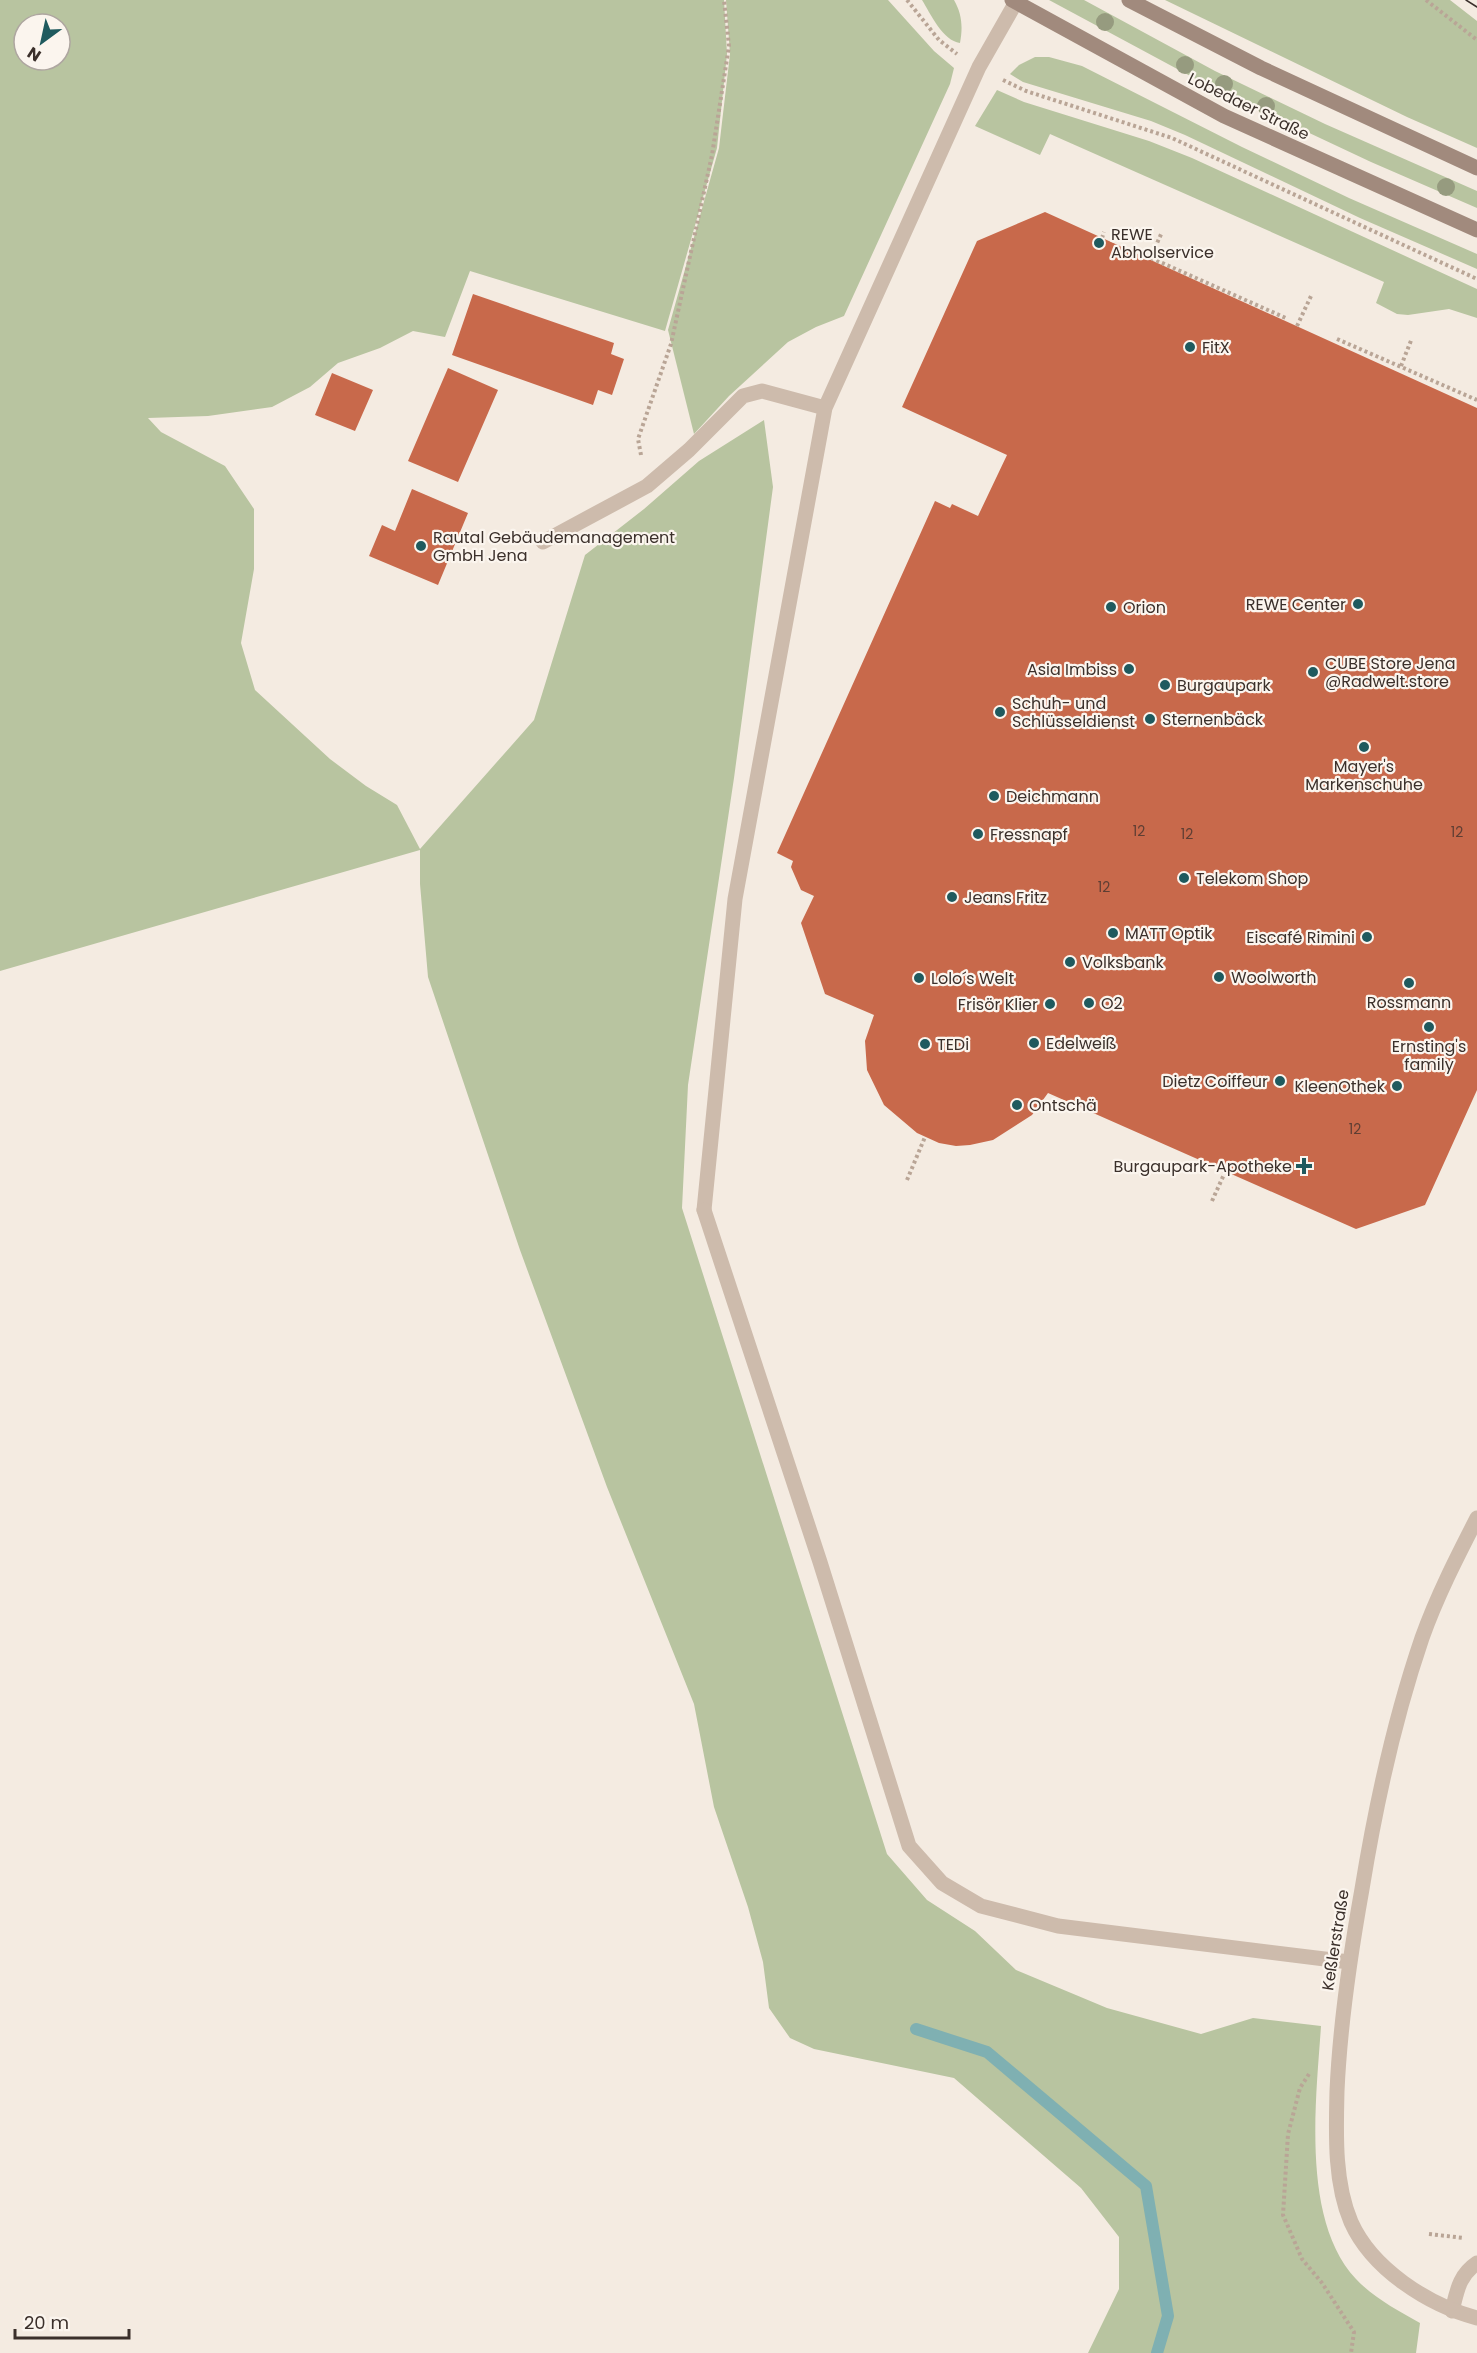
<svg xmlns="http://www.w3.org/2000/svg" width="1477" height="2353" viewBox="0 0 1477 2353" font-family="Poppins,sans-serif">
	<style>
		.green { fill: #b8c4a0; fill-rule: evenodd }
		.lines { fill: none; stroke-linecap: round; stroke-linejoin: round }
		.stream { stroke: #7fb0b2; stroke-width: 12 }
		.building { fill: #c8694b }
		.path { stroke: #b9a596; stroke-width: 4; stroke-dasharray: 3 3; stroke-linecap: butt }
		.lane { stroke: #cdbbac; stroke-width: 15 }
		.street { stroke: #cdbbac; stroke-width: 15 }
		.secondary { stroke: #a18a7d; stroke-width: 15 }
		.tram { stroke: #3b302b; stroke-width: 1.5 }
		.tree { fill: #969b7f }
		.poi-dot { fill: #1f5a5e; stroke: #fbf5ee; stroke-width: 2 }
		.labels { text-anchor: middle; stroke-width: 4.5; stroke-linejoin: round; paint-order: stroke }
		.number-label { font-size: 14px; fill: #5e3e33 }
		.street-label { font-size: 16px; fill: #3b302b; stroke: #fbf5ee }
		.poi-label { font-size: 16px; fill: #3b302b; stroke: #fbf5ee; text-anchor: start }
	</style>
	<rect width="100%" height="100%" fill="#f4ebe1"/>
	<path class="green" d="M 0,0 L 724,0 L 727,54 L 717,148 L 665,331 L 470,271 L 445,337 L 413,331 L 380,348 L 338,363 L 310,387 L 272,407 L 208,416 L 148,418 L 161,432 L 225,466 L 254,509 L 254,569 L 241,643 L 255,690 L 330,759 L 366,786 L 397,805 L 420,849 L 534,720 L 585,555 L 644,509 L 699,461 L 764,420 L 773,487 L 734,778 L 688,1085 L 682,1208 L 887,1854 L 927,1900 L 975,1931 L 1016,1970 L 1107,2008 L 1201,2034 L 1253,2018 L 1321,2026 C 1316,2101 1301,2220 1356,2279 C 1374,2298 1397,2310 1420,2323 L 1416,2353 L 1088,2353 L 1119,2289 L 1119,2237 L 1081,2188 L 954,2078 L 814,2049 L 790,2038 L 769,2008 L 763,1962 L 748,1907 L 714,1807 L 694,1704 L 607,1487 L 520,1250 L 428,977 L 420,884 L 420,850 L 0,971 ZM 24,24 L 60,24 L 60,60 L 24,60 Z
		M 726,0 L 888,0 L 934,51 L 954,68 L 950,84 L 844,316 L 816,327 L 788,342 L 729,396 L 694,434 L 668,330 L 719,148 L 730,54 Z
		M 922,0 L 954,0 C 962,14 963,27 960,43 C 943,41 930,13 922,0 Z
		M 1049,0 L 1084,0 L 1215,71 L 1325,124 L 1477,191 L 1477,208 L 1371,162 L 1207,85 Z
		M 1165,0 L 1450,0 L 1477,21 L 1477,148 L 1407,117 Z
		M 1035,57 L 1049,57 L 1082,66 L 1242,147 L 1349,198 L 1477,254 L 1477,269 L 1360,218 L 1185,135 L 1151,121 L 1023,82 L 1010,74 L 1019,65 Z
		M 997,90 L 1024,102 L 1149,141 L 1192,158 L 1477,289 L 1477,318 L 1449,309 L 1408,315 L 1397,314 L 1376,303 L 1384,282 L 1050,134 L 1040,155 L 975,126 Z"/>
	<g class="lines">
		<path class="stream" d="M 916,2029 L 987,2052 L 1146,2186 L 1168,2316 L 1157,2353"/>
	</g>
	<path class="building" d="M 1045,212 L 1477,408 L 1477,1090 L 1425,1205 L 1356,1229 L 1048,1093 L 1032,1115 L 993,1140 L 970,1145 L 956,1146 L 939,1143 L 917,1133 L 884,1105 L 867,1070 L 865,1041 L 874,1015 L 825,994 L 801,923 L 814,896 L 801,890 L 791,867 L 793,861 L 777,853 L 935,501 L 950,508 L 952,504 L 978,516 L 1007,455 L 902,407 L 977,241 Z
		M 473,294 L 614,343 L 611,354 L 624,359 L 612,395 L 598,390 L 593,405 L 452,355 Z
		M 448,368 L 498,390 L 458,482 L 408,461 Z
		M 332,373 L 373,390 L 355,431 L 315,415 Z
		M 412,489 L 468,513 L 438,585 L 369,556 L 382,525 L 395,531 Z"/>
	<g class="lines">
		<path class="path" d="M 907,0 L 939,40 L 957,54
			M 1426,0 L 1477,40
			M 1003,80 L 1026,91 L 1172,138 L 1477,279
			M 1102,238 L 1104,232
			M 1151,258 L 1288,319
			M 1150,259 L 1162,232
			M 1297,326 L 1311,296
			M 1337,339 L 1477,400
			M 1401,366 L 1412,338
			M 641,455 L 638,439 L 671,344 L 712,155 L 729,46 L 724,0
			M 907,1180 L 925,1137
			M 1212,1201 L 1226,1170
			M 1309,2074 L 1300,2088 L 1288,2134 L 1283,2215 L 1302,2259 L 1322,2283 L 1354,2332 L 1351,2353
			M 1429,2234 L 1464,2238"/>
		<path class="lane" d="M 543,542 L 647,486 L 689,450 L 743,396 L 762,391 L 825,408
			M 704,1210 L 735,899 L 825,408 L 979,67 L 1016,2
			M 1452,2311 C 1457,2291 1459,2275 1477,2263"/>
		<path class="street" d="M 704,1210 L 820,1562 L 909,1846 L 942,1883 L 981,1906 L 1058,1926 L 1349,1962
			M 1477,1518 C 1457,1557 1437,1596 1422,1638 C 1394,1720 1376,1803 1362,1889 C 1350,1956 1340,2023 1337,2091 C 1336,2133 1334,2182 1351,2222 C 1372,2269 1428,2305 1477,2318"/>
		<path class="secondary" d="M 1012,0 L 1224,116 L 1477,230
			M 1129,0 L 1261,68 L 1477,168"/>
		<path class="tram" d="M 1466,0 L 1477,7"/>
	</g>
	<g class="tree">
		<circle cx="1105" cy="22" r="9"/>
		<circle cx="1185" cy="65" r="9"/>
		<circle cx="1224" cy="84" r="9"/>
		<circle cx="1266" cy="106" r="9"/>
		<circle cx="1446" cy="187" r="9"/>
	</g>
	<g class="poi-dot">
		<circle cx="1099" cy="243" r="6"/>
		<circle cx="1190" cy="347" r="6"/>
		<circle cx="421" cy="546" r="6"/>
		<circle cx="1358" cy="604" r="6"/>
		<circle cx="1111" cy="607" r="6"/>
		<circle cx="1129" cy="669" r="6"/>
		<circle cx="1313" cy="672" r="6"/>
		<circle cx="1165" cy="685" r="6"/>
		<circle cx="1000" cy="712" r="6"/>
		<circle cx="1150" cy="719" r="6"/>
		<circle cx="1364" cy="747" r="6"/>
		<circle cx="994" cy="796" r="6"/>
		<circle cx="978" cy="834" r="6"/>
		<circle cx="1184" cy="878" r="6"/>
		<circle cx="952" cy="897" r="6"/>
		<circle cx="1113" cy="933" r="6"/>
		<circle cx="1367" cy="937" r="6"/>
		<circle cx="1070" cy="962" r="6"/>
		<circle cx="1219" cy="977" r="6"/>
		<circle cx="919" cy="978" r="6"/>
		<circle cx="1409" cy="983" r="6"/>
		<circle cx="1089" cy="1003" r="6"/>
		<circle cx="1050" cy="1004" r="6"/>
		<circle cx="1429" cy="1027" r="6"/>
		<circle cx="1034" cy="1043" r="6"/>
		<circle cx="925" cy="1044" r="6"/>
		<circle cx="1280" cy="1081" r="6"/>
		<circle cx="1397" cy="1086" r="6"/>
		<circle cx="1017" cy="1105" r="6"/>
		<path d="M1301 1157h6v6h6v6h-6v6h-6v-6h-6v-6h6z"/>
	</g>
	<g class="labels">
		<g class="number-label">
			<text x="1139" y="836">12</text>
			<text x="1457" y="837">12</text>
			<text x="1187" y="839">12</text>
			<text x="1104" y="892">12</text>
			<text x="1355" y="1134">12</text>
		</g>
		<g class="street-label">
			<text transform="translate(1249 106) rotate(26)" y="6">Lobedaer Straße</text>
			<text transform="translate(1335 1940) rotate(-81)" y="6">Keßlerstraße</text>
		</g>
		<g class="poi-label">
			<text x="1111" y="240">REWE<tspan x="1111" dy="18">Abholservice</tspan></text>
			<text x="1202" y="353">FitX</text>
			<text x="433" y="543">Rautal Gebäudemanagement<tspan x="433" dy="18">GmbH Jena</tspan></text>
			<text x="1346" y="610" text-anchor="end">REWE Center</text>
			<text x="1123" y="613">Orion</text>
			<text x="1325" y="669">CUBE Store Jena<tspan x="1325" dy="18">@Radwelt.store</tspan></text>
			<text x="1117" y="675" text-anchor="end">Asia Imbiss</text>
			<text x="1177" y="691">Burgaupark</text>
			<text x="1012" y="709">Schuh- und<tspan x="1012" dy="18">Schlüsseldienst</tspan></text>
			<text x="1162" y="725">Sternenbäck</text>
			<text x="1364" y="772" text-anchor="middle">Mayer's<tspan x="1364" dy="18">Markenschuhe</tspan></text>
			<text x="1006" y="802">Deichmann</text>
			<text x="990" y="840">Fressnapf</text>
			<text x="1196" y="884">Telekom Shop</text>
			<text x="964" y="903">Jeans Fritz</text>
			<text x="1125" y="939">MATT Optik</text>
			<text x="1355" y="943" text-anchor="end">Eiscafé Rimini</text>
			<text x="1082" y="968">Volksbank</text>
			<text x="1231" y="983">Woolworth</text>
			<text x="931" y="984">Lolo´s Welt</text>
			<text x="1409" y="1008" text-anchor="middle">Rossmann</text>
			<text x="1101" y="1009">O2</text>
			<text x="1038" y="1010" text-anchor="end">Frisör Klier</text>
			<text x="1046" y="1049">Edelweiß</text>
			<text x="937" y="1050">TEDi</text>
			<text x="1429" y="1052" text-anchor="middle">Ernsting's<tspan x="1429" dy="18">family</tspan></text>
			<text x="1268" y="1087" text-anchor="end">Dietz Coiffeur</text>
			<text x="1385" y="1092" text-anchor="end">KleenOthek</text>
			<text x="1029" y="1111">Ontschä</text>
			<text x="1292" y="1172" text-anchor="end">Burgaupark-Apotheke</text>
		</g>
	</g>
	<g transform="translate(42 42) rotate(213)"><circle r="28" fill="#fbf5ee" stroke="#aea6a0" stroke-width="1.5"/>
	<path d="M0-4.5L10 22L0 15L-10 22Z" fill="#1f5a5e"/>
	<text y="-9" font-size="16" font-weight="bold" text-anchor="middle" fill="#3b302b">N</text>
	</g>
	<path d="M15 2329v9h114v-9" fill="none" stroke="#3b302b" stroke-width="3"/>
	<text x="24" y="2329" font-size="18" fill="#3b302b" stroke="#fbf5ee" stroke-width="4.5" paint-order="stroke">20 m</text>
</svg>
